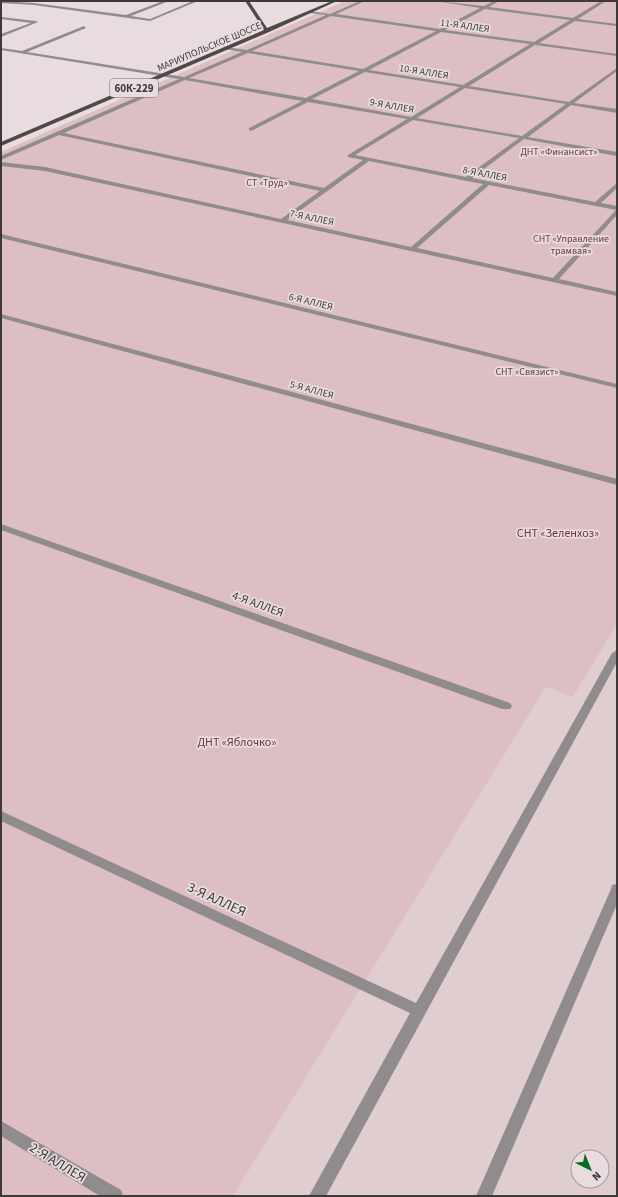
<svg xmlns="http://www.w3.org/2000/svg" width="618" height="1197" viewBox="0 0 618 1197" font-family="'Source Sans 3',sans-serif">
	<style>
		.built { fill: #e0cdd0; fill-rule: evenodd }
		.green { fill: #dcbec3 }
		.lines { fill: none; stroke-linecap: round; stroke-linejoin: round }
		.minor { fill: #908b8c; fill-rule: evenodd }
		.major { fill: #504849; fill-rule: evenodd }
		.labels { text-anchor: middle; stroke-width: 3.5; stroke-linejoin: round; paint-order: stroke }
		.far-street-label { font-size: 10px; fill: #3e3a3a; stroke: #e8dcde }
		.far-park-label { font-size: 10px; fill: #6d3441; stroke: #e8dcde }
		.shield { fill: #e8dcde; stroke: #716b6b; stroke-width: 1 }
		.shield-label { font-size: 11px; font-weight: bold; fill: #3e3a3a }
		.park-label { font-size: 12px; fill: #6d3441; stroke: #e8dcde }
		.street-label { font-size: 12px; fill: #3e3a3a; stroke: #e8dcde }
		.near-street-label { font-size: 14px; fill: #3e3a3a; stroke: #e8dcde }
	</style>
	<rect width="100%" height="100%" fill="#e8dcde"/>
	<path class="built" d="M 617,624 L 617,1196 L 233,1196 L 546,687 L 573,697 ZM 578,1157 L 602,1157 L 602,1181 L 578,1181 Z"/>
	<path class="green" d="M 345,1 L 617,1 L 617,624 L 573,697 L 546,687 L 233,1196 L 1,1196 L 1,152 Z"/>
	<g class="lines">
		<path class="minor" d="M 1,1 L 34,3 L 126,15 L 163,1 L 169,1 L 131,16 L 150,19 L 193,1 L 198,1 L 150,21 L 34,5 L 1,3 Z
			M 360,1 L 365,1 L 336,14 L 440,29 L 480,8 L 435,1 L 484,6 L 494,1 L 499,1 L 489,7 L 573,18 L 601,1 L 606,1 L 578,19 L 617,24 L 617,26 L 575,21 L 539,43 L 617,54 L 617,56 L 535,45 L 469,86 L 569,102 L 617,68 L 617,71 L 574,103 L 617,109 L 617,113 L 571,105 L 528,137 L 617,152 L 617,156 L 524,139 L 472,178 L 595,202 L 617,183 L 617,188 L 601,203 L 617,206 L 617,215 L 559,279 L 617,292 L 617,296 L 45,171 L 1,166 L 1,162 L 45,167 L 281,219 L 320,191 L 59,135 L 1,160 L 1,156 L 179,79 L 1,50 L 1,48 L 22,51 L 84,26 L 86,28 L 27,52 L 184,77 L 242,52 L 225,49 L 225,47 L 247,50 L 326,15 L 309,13 L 309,11 L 330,14 ZM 485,9 L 570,20 L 534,42 L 445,30 ZM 331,16 L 436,31 L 363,69 L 252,51 ZM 441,32 L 530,44 L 463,85 L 369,70 ZM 248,53 L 359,71 L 306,98 L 189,78 ZM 365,72 L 460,87 L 411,117 L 312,99 ZM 185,80 L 302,101 L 249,128 L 249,130 L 251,131 L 308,102 L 407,119 L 348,155 L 348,157 L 363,160 L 324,188 L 64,133 ZM 465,88 L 566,104 L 522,136 L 417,118 ZM 413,120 L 519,138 L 466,177 L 355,155 ZM 369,161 L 467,181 L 483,184 L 411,247 L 287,220 ZM 489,185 L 616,210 L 553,278 L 417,248 Z
			M 1,17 L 36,21 L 38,22 L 1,37 L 1,34 L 31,23 L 1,19 Z
			M 1,234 L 617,384 L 617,388 L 1,238 Z
			M 1,314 L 617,479 L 617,485 L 1,318 Z
			M 1,524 L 510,703 L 512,706 L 510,709 L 502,709 L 1,530 Z
			M 617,650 L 617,662 L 326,1196 L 309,1196 L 410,1013 L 1,821 L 1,811 L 416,1003 L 612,653 Z
			M 617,884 L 617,904 L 492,1196 L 476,1196 L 611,889 L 612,885 Z
			M 1,1121 L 121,1190 L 123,1196 L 100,1196 L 1,1136 Z"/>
		<path class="major" d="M 245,1 L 249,1 L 267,28 L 332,1 L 337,1 L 269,32 L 1,146 L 1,142 L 264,30 Z"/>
	</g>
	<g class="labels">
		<g class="far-street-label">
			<text transform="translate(465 25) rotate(8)" y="4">11-Я АЛЛЕЯ</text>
			<text transform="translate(209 46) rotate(-23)" y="4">МАРИУПОЛЬСКОЕ ШОССЕ</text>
			<text transform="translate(424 71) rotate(9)" y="4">10-Я АЛЛЕЯ</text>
			<text transform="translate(392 105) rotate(10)" y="4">9-Я АЛЛЕЯ</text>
			<text transform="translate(485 173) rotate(11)" y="4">8-Я АЛЛЕЯ</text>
			<text transform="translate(312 217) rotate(12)" y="4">7-Я АЛЛЕЯ</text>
			<text transform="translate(311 301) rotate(14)" y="4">6-Я АЛЛЕЯ</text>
			<text transform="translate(312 389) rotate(15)" y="4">5-Я АЛЛЕЯ</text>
		</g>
		<g class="far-park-label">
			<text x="559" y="155">ДНТ «Финансист»</text>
			<text x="267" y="186">СТ «Труд»</text>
			<text x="571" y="242">СНТ «Управление<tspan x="571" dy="12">трамвая»</tspan></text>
			<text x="527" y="375">СНТ «Связист»</text>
		</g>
		<rect class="shield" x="110" y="79" width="48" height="18" rx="3"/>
		<g class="shield-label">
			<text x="134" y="92">60К-229</text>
		</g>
		<g class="park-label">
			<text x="558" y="537">СНТ «Зеленхоз»</text>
			<text x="237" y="746">ДНТ «Яблочко»</text>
		</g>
		<g class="street-label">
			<text transform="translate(258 604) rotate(20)" y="4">4-Я АЛЛЕЯ</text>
		</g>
		<g class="near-street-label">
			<text transform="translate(217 899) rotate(25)" y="5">3-Я АЛЛЕЯ</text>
			<text transform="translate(58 1162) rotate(31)" y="5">2-Я АЛЛЕЯ</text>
		</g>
	</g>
	<rect width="618" height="1197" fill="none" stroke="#3e3a3a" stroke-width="4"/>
	<g transform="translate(590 1169) rotate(137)"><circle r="19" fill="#e8dcde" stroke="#a49b9c"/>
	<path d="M0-3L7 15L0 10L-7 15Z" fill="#066f1f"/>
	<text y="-6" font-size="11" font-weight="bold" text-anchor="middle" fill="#3e3a3a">N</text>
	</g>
</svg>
